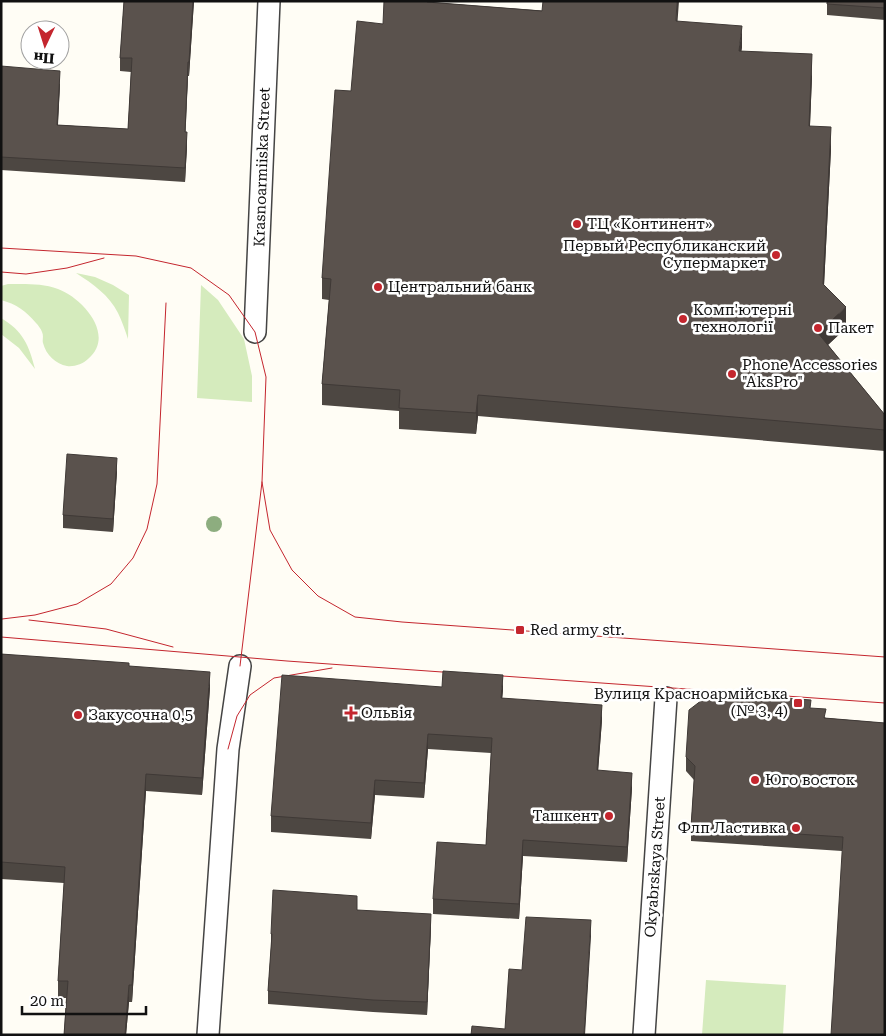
<svg xmlns="http://www.w3.org/2000/svg" width="886" height="1036" viewBox="0 0 886 1036" font-family="'Roboto Serif',serif">
	<style>
		.green { fill: #d5ebbd }
		.lines { fill: none; stroke-linecap: round; stroke-linejoin: round }
		.lane-casing { stroke: #444; stroke-width: 24 }
		.lane { stroke: #fff; stroke-width: 21 }
		.tram { stroke: #c4262e; stroke-width: 1 }
		.tree { fill: #8dad7f }
		.wall { fill: #4d4742 }
		.shaded-wall { fill: #3f3936 }
		.building { fill: #5a524d; stroke: #3f3936 }
		.poi-dot { fill: #c4262e; stroke: #fff; stroke-width: 2 }
		.labels { text-anchor: middle; stroke-width: 5; stroke-linejoin: round; paint-order: stroke }
		.street-label { font-size: 15px; fill: #111; stroke: #fff }
		.poi-label { font-size: 15px; fill: #111; stroke: #fff; text-anchor: start }
	</style>
	<rect width="100%" height="100%" fill="#fffdf5"/>
	<path class="green" d="M 76,273 L 95,277 L 113,285 L 129,295 L 128,339 C 125,330 122,321 118,313 C 109,295 93,284 76,273 Z
		M 8,284 C 25,284 42,283 58,289 C 83,298 116,336 88,359 C 83,364 74,367 67,366 C 56,364 46,355 43,343 C 42,340 44,336 42,332 C 41,329 38,325 36,323 C 26,311 16,304 1,300 L 1,286 Z
		M 201,285 L 218,300 L 244,339 L 252,376 L 252,402 L 197,398 Z
		M 1,318 C 23,331 29,345 35,369 L 19,348 L 1,334 Z
		M 706,980 L 786,985 L 783,1035 L 702,1035 Z"/>
	<g class="lines">
		<g class="lane-casing">
			<path id="lane" d="M 255,332 L 269,1
				M 208,1035 L 228,749 L 240,666
				M 644,1035 L 666,698"/>
		</g>
		<use href="#lane" class="lane"/>
		<path class="tram" d="M 1,248 L 136,256 L 191,268 L 229,295 L 255,332 L 266,377 L 262,482 L 240,666
			M 1,272 L 26,274 L 67,268 L 104,258
			M 262,482 L 270,530 L 292,570 L 318,596 L 355,617 L 402,622 L 885,657
			M 2,619 L 35,615 L 77,604 L 111,584 L 133,558 L 147,529 L 157,484 L 166,303
			M 29,620 L 106,629 L 173,647
			M 1,637 L 287,661 L 456,673
			M 488,675 L 885,703
			M 228,749 L 237,716 L 250,695 L 274,678 L 332,668"/>
	</g>
	<circle class="tree" cx="214" cy="524" r="8"/>
	<path class="wall" d="M 124,1 L 194,1 L 189,76 L 188,76 L 185,132 L 187,146 L 185,182 L 1,170 L 1,66 L 60,84 L 58,125 L 128,129 L 131,72 L 120,71 L 120,58 Z
		M 827,1 L 885,1 L 885,20 L 827,15 Z
		M 428,2 L 677,21 L 742,47 L 741,51 L 812,76 L 810,126 L 831,149 L 824,285 L 846,328 L 828,345 L 885,415 L 885,451 L 478,416 L 476,434 L 399,429 L 399,411 L 322,405 L 322,384 L 329,300 L 322,299 L 322,278 L 351,91 L 383,24 Z
		M 117,471 L 113,532 L 63,528 L 63,515 Z
		M 1,654 L 129,666 L 210,688 L 202,795 L 146,791 L 132,1002 L 129,1002 L 126,1035 L 64,1035 L 66,998 L 58,998 L 58,981 L 64,883 L 1,879 Z
		M 442,687 L 503,690 L 502,698 L 602,720 L 598,770 L 632,788 L 627,862 L 523,856 L 519,919 L 433,914 L 433,899 L 486,845 L 491,753 L 428,749 L 424,798 L 375,795 L 371,839 L 271,832 L 271,816 Z
		M 811,708 L 826,718 L 885,723 L 842,851 L 691,841 L 691,827 L 694,780 L 686,771 L 686,757 Z
		M 357,910 L 431,927 L 427,1015 L 373,1012 L 268,1004 L 268,991 L 271,947 L 271,934 Z"/>
	<path class="shaded-wall" d="M 193,1 L 194,1 L 189,76 L 189,62 Z
		M 677,1 L 679,1 L 676,42 L 676,21 Z
		M 742,26 L 742,47 L 739,72 L 739,51 Z
		M 812,54 L 812,76 L 809,148 L 809,126 Z
		M 188,62 L 188,76 L 185,146 L 185,132 Z
		M 60,71 L 60,84 L 57,139 L 57,125 Z
		M 831,127 L 831,149 L 823,305 L 823,284 Z
		M 187,132 L 187,146 L 185,182 L 185,168 Z
		M 846,307 L 846,328 L 818,354 L 818,333 Z
		M 478,395 L 478,416 L 476,434 L 476,413 Z
		M 117,458 L 117,471 L 113,532 L 113,519 Z
		M 210,672 L 210,688 L 202,795 L 202,778 Z
		M 503,675 L 503,690 L 501,713 L 501,698 Z
		M 602,705 L 602,720 L 597,786 L 597,770 Z
		M 428,734 L 428,749 L 424,798 L 424,783 Z
		M 632,773 L 632,788 L 627,862 L 627,847 Z
		M 146,774 L 146,791 L 132,1002 L 132,985 Z
		M 375,780 L 375,795 L 371,839 L 371,823 Z
		M 523,840 L 523,856 L 519,919 L 519,904 Z
		M 431,914 L 431,927 L 427,1015 L 427,1002 Z
		M 591,920 L 591,936 L 585,1035 L 584,1035 Z
		M 129,985 L 129,1002 L 126,1035 L 125,1035 Z"/>
	<path class="building" d="M 124,1 L 193,1 L 189,62 L 188,62 L 185,132 L 187,132 L 185,168 L 1,157 L 1,66 L 60,71 L 57,125 L 128,129 L 132,58 L 120,58 Z
		M 384,1 L 427,1 L 427,2 L 542,11 L 543,1 L 677,1 L 676,21 L 742,26 L 739,51 L 812,54 L 809,126 L 831,127 L 823,284 L 846,307 L 818,333 L 885,415 L 885,430 L 478,395 L 476,413 L 399,408 L 400,390 L 322,384 L 331,279 L 322,278 L 335,90 L 351,91 L 357,21 L 383,24 Z
		M 827,1 L 885,1 L 885,8 L 827,4 Z
		M 67,454 L 117,458 L 113,519 L 63,515 Z
		M 1,654 L 129,663 L 129,666 L 210,672 L 202,778 L 146,774 L 132,985 L 129,985 L 125,1035 L 64,1035 L 68,981 L 58,981 L 65,867 L 1,862 Z
		M 443,671 L 503,675 L 501,698 L 602,705 L 597,770 L 632,773 L 627,847 L 523,840 L 519,904 L 433,899 L 437,842 L 486,845 L 492,738 L 428,734 L 424,783 L 375,780 L 371,823 L 271,816 L 282,675 L 442,687 Z
		M 725,693 L 811,700 L 810,708 L 826,709 L 824,718 L 885,723 L 885,1035 L 831,1035 L 843,837 L 691,827 L 695,766 L 686,757 L 689,710 L 702,700 L 725,701 Z
		M 273,890 L 357,896 L 357,910 L 431,914 L 427,1002 L 373,1000 L 268,991 L 272,934 L 271,934 Z
		M 526,917 L 591,920 L 584,1035 L 471,1035 L 472,1026 L 505,1029 L 509,969 L 522,970 Z"/>
	<g class="poi-dot">
		<circle cx="577" cy="224" r="5"/>
		<circle cx="776" cy="255" r="5"/>
		<circle cx="378" cy="287" r="5"/>
		<circle cx="683" cy="319" r="5"/>
		<circle cx="818" cy="328" r="5"/>
		<circle cx="732" cy="374" r="5"/>
		<rect x="515" y="625" width="10" height="10" rx="2.5"/>
		<rect x="793" y="698" width="10" height="10" rx="2.5"/>
		<path d="M348.5 705.5h5v5h5v5h-5v5h-5v-5h-5v-5h5z"/>
		<circle cx="78" cy="715" r="5"/>
		<circle cx="755" cy="780" r="5"/>
		<circle cx="609" cy="816" r="5"/>
		<circle cx="796" cy="828" r="5"/>
	</g>
	<g class="labels">
		<g class="street-label">
			<text transform="translate(262 167) rotate(-88)" y="5">Krasnoarmiiska Street</text>
			<text transform="translate(655 867) rotate(-86)" y="5">Okyabrskaya Street</text>
		</g>
		<g class="poi-label">
			<text x="587" y="229">ТЦ «Континент»</text>
			<text x="766" y="251" text-anchor="end">Первый Республиканский<tspan x="766" dy="17">Супермаркет</tspan></text>
			<text x="388" y="292">Центральний банк</text>
			<text x="693" y="315">Комп'ютерні<tspan x="693" dy="17">технології</tspan></text>
			<text x="828" y="333">Пакет</text>
			<text x="742" y="370">Phone Accessories<tspan x="742" dy="17">"AksPro"</tspan></text>
			<text x="530" y="635">Red army str.</text>
			<text x="788" y="699" text-anchor="end">Вулиця Красноармійська<tspan x="788" dy="17">(№ 3, 4)</tspan></text>
			<text x="361" y="718">Ольвія</text>
			<text x="88" y="720">Закусочна 0,5</text>
			<text x="765" y="785">Юго восток</text>
			<text x="599" y="821" text-anchor="end">Ташкент</text>
			<text x="786" y="833" text-anchor="end">Флп Ластивка</text>
		</g>
	</g>
	<rect width="886" height="1036" fill="none" stroke="#111111" stroke-width="5"/>
	<g transform="translate(45 45) rotate(184)"><circle r="24" fill="#ffffff" stroke="#a0a0a0"/>
	<path d="M0-4L9 19L0 12L-9 19Z" fill="#c4262e"/>
	<text y="-8" font-size="14" font-weight="bold" text-anchor="middle" fill="#111111">Пн</text>
	</g>
	<path d="M22 1006v8h124v-8" fill="none" stroke="#111111" stroke-width="2.5"/>
	<text x="30" y="1006" font-size="15" fill="#111111" stroke="#ffffff" stroke-width="4" paint-order="stroke">20 m</text>
</svg>
